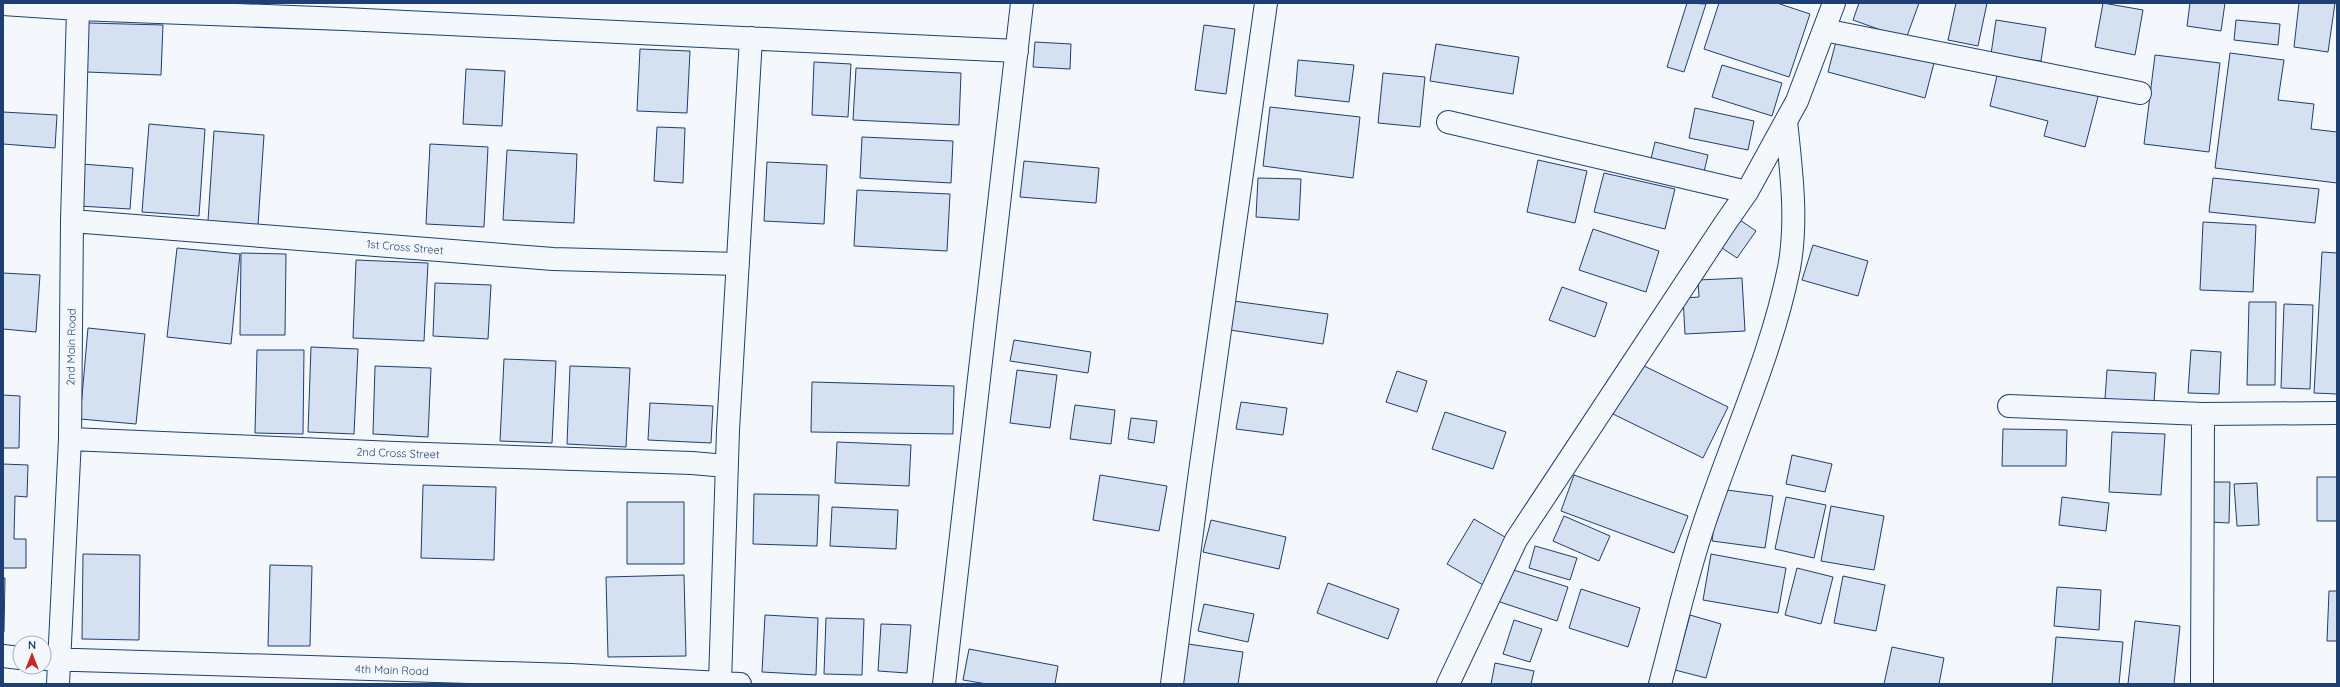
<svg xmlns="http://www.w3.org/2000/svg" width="2340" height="687" viewBox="0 0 2340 687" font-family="Quicksand,sans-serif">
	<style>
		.building { fill: #d5e0f0; stroke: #1d3f73 }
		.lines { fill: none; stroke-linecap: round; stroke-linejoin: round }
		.street-casing { stroke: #1d3f73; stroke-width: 24 }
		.street { stroke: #f4f7fb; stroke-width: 22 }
		.labels { text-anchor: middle; stroke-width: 3; stroke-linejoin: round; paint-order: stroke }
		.street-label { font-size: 11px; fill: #1d3f73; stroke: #f4f7fb }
	</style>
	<rect width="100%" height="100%" fill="#f4f7fb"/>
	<path class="building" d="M 1687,3 L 1706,4 L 1684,72 L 1667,67 Z
		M 1719,3 L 1777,3 L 1810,14 L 1789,77 L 1704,49 Z
		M 1859,3 L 1919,3 L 1906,39 L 1853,20 Z
		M 1956,3 L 1987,3 L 1978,46 L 1948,40 Z
		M 2103,3 L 2143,10 L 2135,55 L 2095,47 Z
		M 2190,3 L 2225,3 L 2221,31 L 2187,26 Z
		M 2299,3 L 2335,3 L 2328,52 L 2294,47 Z
		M 1996,20 L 2046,28 L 2041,61 L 1991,54 Z
		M 2236,20 L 2280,24 L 2278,45 L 2234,40 Z
		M 88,23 L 163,25 L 161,75 L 87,72 Z
		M 1204,25 L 1235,29 L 1226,94 L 1195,90 Z
		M 1838,34 L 1935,59 L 1925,98 L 1828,72 Z
		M 1035,42 L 1071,44 L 1070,69 L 1033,67 Z
		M 1436,44 L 1519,57 L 1513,94 L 1430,81 Z
		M 640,49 L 690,51 L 687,113 L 637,111 Z
		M 2230,53 L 2284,60 L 2278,100 L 2314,104 L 2311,129 L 2337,132 L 2337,183 L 2215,168 Z
		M 2155,55 L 2220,63 L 2209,152 L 2144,144 Z
		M 1298,60 L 1354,65 L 1349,102 L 1295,96 Z
		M 814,62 L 851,64 L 848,117 L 812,115 Z
		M 1722,65 L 1782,83 L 1772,116 L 1712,97 Z
		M 1999,67 L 2099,93 L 2085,147 L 2044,136 L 2048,121 L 1990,106 Z
		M 856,68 L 961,73 L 959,125 L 853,120 Z
		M 466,69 L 505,71 L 502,126 L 463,124 Z
		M 1383,73 L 1425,77 L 1420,127 L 1378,123 Z
		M 1270,107 L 1360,117 L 1353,178 L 1263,166 Z
		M 1695,108 L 1754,121 L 1748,150 L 1689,138 Z
		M 3,112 L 57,115 L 55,148 L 3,144 Z
		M 149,124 L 205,129 L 199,216 L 142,212 Z
		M 657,127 L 685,128 L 683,183 L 654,181 Z
		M 214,131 L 264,135 L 258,225 L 208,221 Z
		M 862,137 L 953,141 L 951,183 L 860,178 Z
		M 1655,142 L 1708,155 L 1702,180 L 1649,167 Z
		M 430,144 L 488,147 L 484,227 L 426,224 Z
		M 507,150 L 577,154 L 574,223 L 503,220 Z
		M 1538,160 L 1587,171 L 1575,223 L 1527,212 Z
		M 1024,161 L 1099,168 L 1096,203 L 1020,197 Z
		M 767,162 L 827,165 L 824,224 L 764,221 Z
		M 82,164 L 133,168 L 130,209 L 79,206 Z
		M 1604,173 L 1675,189 L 1665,229 L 1594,212 Z
		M 1258,178 L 1301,179 L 1299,220 L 1256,217 Z
		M 2213,178 L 2319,189 L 2315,223 L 2209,212 Z
		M 857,190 L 950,194 L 947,251 L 854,246 Z
		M 1737,218 L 1756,231 L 1737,258 L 1719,246 Z
		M 2203,222 L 2256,225 L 2253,292 L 2200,290 Z
		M 1593,229 L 1659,251 L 1646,292 L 1579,270 Z
		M 1813,245 L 1868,261 L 1858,296 L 1802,280 Z
		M 177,248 L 240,254 L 231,344 L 167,337 Z
		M 2322,252 L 2337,253 L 2337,394 L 2314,393 Z
		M 241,253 L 286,254 L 285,335 L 240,335 Z
		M 356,260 L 428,263 L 424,341 L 353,338 Z
		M 3,273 L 40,275 L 36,332 L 3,329 Z
		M 1742,278 L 1745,331 L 1685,334 L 1683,298 L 1699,297 L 1698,280 Z
		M 435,283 L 491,285 L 488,339 L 433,336 Z
		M 1562,287 L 1607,303 L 1595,337 L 1549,320 Z
		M 1234,301 L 1328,314 L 1323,344 L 1230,330 Z
		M 2249,302 L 2276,302 L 2275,385 L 2247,385 Z
		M 2284,304 L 2313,305 L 2310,389 L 2281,388 Z
		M 88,328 L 145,334 L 136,424 L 80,419 Z
		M 1014,340 L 1091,352 L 1088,373 L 1010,361 Z
		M 311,347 L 358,349 L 354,434 L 308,432 Z
		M 257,350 L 304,350 L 303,434 L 255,433 Z
		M 2191,350 L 2221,352 L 2219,394 L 2188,393 Z
		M 504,359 L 556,361 L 552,443 L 500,441 Z
		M 1638,363 L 1728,407 L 1703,458 L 1613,414 Z
		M 375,366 L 431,368 L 428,437 L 373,434 Z
		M 570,366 L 630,368 L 626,447 L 567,444 Z
		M 1017,370 L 1057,375 L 1050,428 L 1010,423 Z
		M 2107,370 L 2156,373 L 2154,402 L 2105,399 Z
		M 1397,371 L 1427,381 L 1417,412 L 1386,402 Z
		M 812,382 L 954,386 L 953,434 L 811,432 Z
		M 3,395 L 20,396 L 19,448 L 3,448 Z
		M 1241,402 L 1287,408 L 1283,435 L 1236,429 Z
		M 650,403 L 713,406 L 711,443 L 648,440 Z
		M 1075,405 L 1115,410 L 1111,444 L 1070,439 Z
		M 1445,412 L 1506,432 L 1493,469 L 1432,449 Z
		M 1131,418 L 1157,421 L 1154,443 L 1128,439 Z
		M 2003,429 L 2067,430 L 2066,466 L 2002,466 Z
		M 2112,432 L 2165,434 L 2161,495 L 2109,492 Z
		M 837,442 L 911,445 L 909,486 L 835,483 Z
		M 1792,455 L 1832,464 L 1825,492 L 1786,484 Z
		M 3,464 L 28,465 L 27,497 L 15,496 L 14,539 L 26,539 L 26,568 L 3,568 Z
		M 1100,475 L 1167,486 L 1159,531 L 1093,520 Z
		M 1574,475 L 1688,516 L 1674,553 L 1561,511 Z
		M 2317,477 L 2337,477 L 2337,521 L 2317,521 Z
		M 2209,482 L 2230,482 L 2229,523 L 2209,522 Z
		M 2257,483 L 2259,525 L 2237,526 L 2234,484 Z
		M 423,485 L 496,487 L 494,560 L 421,558 Z
		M 1719,489 L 1773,496 L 1765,548 L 1712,541 Z
		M 754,494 L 819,495 L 817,546 L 753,544 Z
		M 1786,497 L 1826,505 L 1814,558 L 1775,549 Z
		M 2062,497 L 2109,503 L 2106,531 L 2059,525 Z
		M 627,502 L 684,502 L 684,564 L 627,564 Z
		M 1831,506 L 1884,516 L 1874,570 L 1821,561 Z
		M 832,507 L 898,510 L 896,549 L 830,546 Z
		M 1564,516 L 1610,536 L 1599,561 L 1553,541 Z
		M 1474,519 L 1510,540 L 1483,585 L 1447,564 Z
		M 1211,520 L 1286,537 L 1279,569 L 1203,552 Z
		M 1535,546 L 1577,558 L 1570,580 L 1529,568 Z
		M 83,554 L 140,555 L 139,640 L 82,639 Z
		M 1711,554 L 1786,568 L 1778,613 L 1703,600 Z
		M 270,565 L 312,566 L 310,646 L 268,646 Z
		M 1507,568 L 1568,587 L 1557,621 L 1497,601 Z
		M 1797,568 L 1833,577 L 1821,624 L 1785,615 Z
		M 684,575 L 686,656 L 608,657 L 606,577 Z
		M 1843,576 L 1885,585 L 1876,631 L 1834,623 Z
		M 3,578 L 5,578 L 4,632 L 3,632 Z
		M 1328,583 L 1399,609 L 1388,639 L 1317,613 Z
		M 2057,587 L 2101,590 L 2099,630 L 2054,626 Z
		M 1581,589 L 1640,608 L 1628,647 L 1569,628 Z
		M 2329,591 L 2337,591 L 2337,641 L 2327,641 Z
		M 1204,604 L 1254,614 L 1248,642 L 1198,631 Z
		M 765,615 L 818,618 L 816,675 L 762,672 Z
		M 1690,615 L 1721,624 L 1706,678 L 1675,670 Z
		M 826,618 L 864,619 L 862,675 L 824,674 Z
		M 1514,620 L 1542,629 L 1530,662 L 1503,654 Z
		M 2135,621 L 2180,626 L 2174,684 L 2128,684 Z
		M 881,624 L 911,625 L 907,673 L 878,671 Z
		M 2056,637 L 2123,642 L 2119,684 L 2052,684 Z
		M 1188,644 L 1243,652 L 1238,684 L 1181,684 Z
		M 1892,647 L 1944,658 L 1939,684 L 1884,684 Z
		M 969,649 L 1058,666 L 1055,684 L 987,684 L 963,680 Z
		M 1495,663 L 1534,671 L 1531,684 L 1491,684 Z"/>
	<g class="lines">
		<g class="street-casing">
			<path id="street" d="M 3,4 L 78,9 L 344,19 L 1017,51
				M 1824,30 L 2140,93
				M 1448,122 L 1747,192
				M 72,221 L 553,259 L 738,264
				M 2009,406 L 2203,414 L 2337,413
				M 70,439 L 395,453 L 692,463 L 726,466
				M 3,656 L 20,658
				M 44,659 L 571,675 L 740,684
				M 720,683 L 728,430 L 751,38
				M 58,684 L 70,439 L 72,221 L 78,9
				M 944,684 L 1022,3
				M 1172,684 L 1199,479 L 1266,3
				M 1448,684 L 1516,540 L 1724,225 L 1747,192 L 1797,101 L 1834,3
				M 1660,684 C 1674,632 1686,578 1703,527 C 1731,441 1771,357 1789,268 C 1798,220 1791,169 1786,121
				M 2202,684 L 2203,414"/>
		</g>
		<use href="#street" class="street"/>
	</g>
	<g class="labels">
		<g class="street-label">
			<text transform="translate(405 247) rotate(5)" y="4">1st Cross Street</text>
			<text transform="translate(71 347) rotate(-89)" y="4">2nd Main Road</text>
			<text transform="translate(398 453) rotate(2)" y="4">2nd Cross Street</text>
			<text transform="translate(392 670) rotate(2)" y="4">4th Main Road</text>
		</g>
	</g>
	<rect width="2340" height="687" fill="none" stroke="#1d3f73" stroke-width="8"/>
	<g transform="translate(32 655)"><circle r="19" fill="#f4f7fb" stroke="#9eadc5"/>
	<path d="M0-3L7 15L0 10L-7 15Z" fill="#c62828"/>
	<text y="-6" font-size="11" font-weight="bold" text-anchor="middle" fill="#1d3f73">N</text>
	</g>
</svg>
